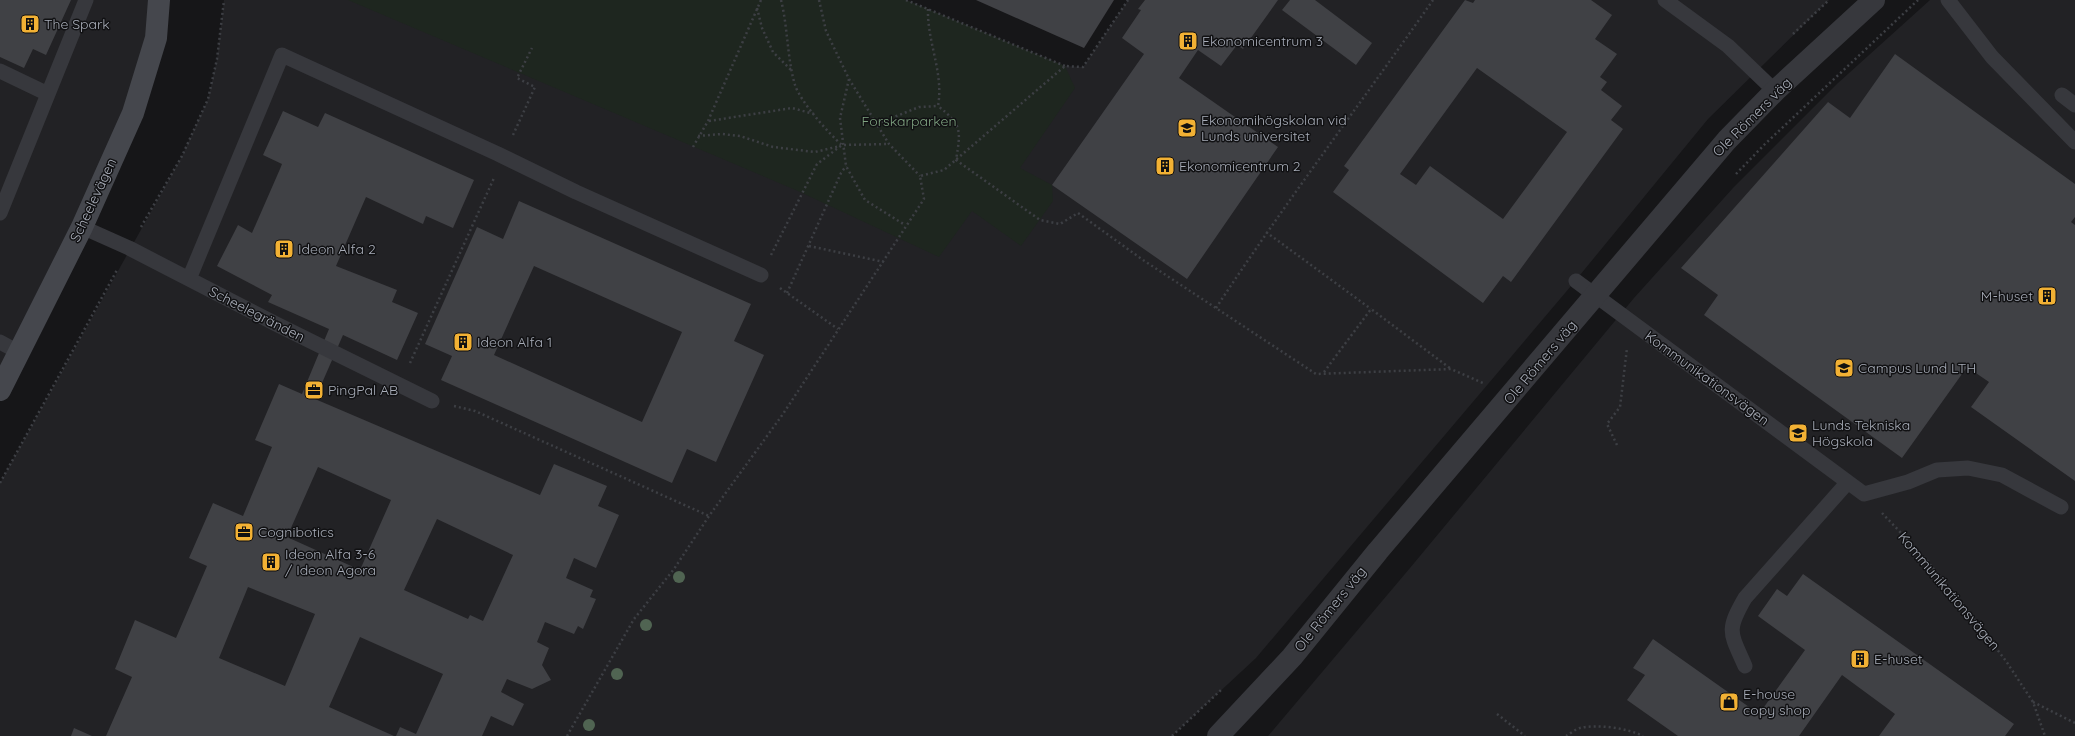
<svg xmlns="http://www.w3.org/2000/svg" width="2075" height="736" viewBox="0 0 2075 736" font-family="Quicksand,sans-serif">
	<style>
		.built { fill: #222225 }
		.green { fill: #1e261f }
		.building { fill: #404145; fill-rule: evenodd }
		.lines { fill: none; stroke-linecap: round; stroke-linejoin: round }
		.path { stroke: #3d3f44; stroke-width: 2.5; stroke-dasharray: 2 3; stroke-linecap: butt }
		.lane { stroke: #37383d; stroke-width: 15 }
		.street { stroke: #37383d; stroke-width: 22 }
		.secondary { stroke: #45474d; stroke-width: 22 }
		.tree { fill: #506452 }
		.labels { text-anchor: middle; stroke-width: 3; stroke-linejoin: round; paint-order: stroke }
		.poi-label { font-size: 14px; fill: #a8adb8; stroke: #111113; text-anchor: start }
		.street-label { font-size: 14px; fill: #a8adb8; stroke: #111113 }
		.park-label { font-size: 14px; fill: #7fa381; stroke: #111113 }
	</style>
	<rect width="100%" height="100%" fill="#161618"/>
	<path class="built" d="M 0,0 L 159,0 L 156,38 L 0,390 Z
		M 224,0 L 906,0 L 1065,66 L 1083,67 L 1128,0 L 1829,0 L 1708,119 L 1571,286 L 1256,658 L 1172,736 L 0,736 L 0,483 L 182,156 L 208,99 L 217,59 Z
		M 1930,0 L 2075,0 L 2075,736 L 1268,736 L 1410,568 L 1634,298 L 1733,188 L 1838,83 Z"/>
	<path class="green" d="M 348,0 L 906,0 L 1065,66 L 1075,88 L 1020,168 L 1052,185 L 1053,201 L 1021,246 L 972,211 L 939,257 L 798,191 Z"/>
	<path class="building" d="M 0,0 L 71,0 L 46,55 L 33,49 L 24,68 L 0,57 Z
		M 976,0 L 1114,0 L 1084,48 Z
		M 1145,0 L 1278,0 L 1243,49 L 1237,45 L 1221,66 L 1198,50 L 1179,78 L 1278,147 L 1187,279 L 1052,185 L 1144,54 L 1122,38 L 1141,10 L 1138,9 Z
		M 1290,0 L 1315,0 L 1372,43 L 1356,65 L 1282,10 Z
		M 1465,0 L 1473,3 L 1475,0 L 1591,0 L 1612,15 L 1595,39 L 1617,54 L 1600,77 L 1607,82 L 1601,90 L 1622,106 L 1611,120 L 1623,129 L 1511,282 L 1503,276 L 1483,303 L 1333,192 L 1349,170 L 1344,166 ZM 1477,68 L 1567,132 L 1503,219 L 1430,166 L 1416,185 L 1400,174 Z
		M 1895,54 L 2075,184 L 2075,217 L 2071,222 L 2075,225 L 2075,481 L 1971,407 L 1989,382 L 1967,367 L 1902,458 L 1704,315 L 1718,295 L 1681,268 L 1828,102 L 1850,118 Z
		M 283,111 L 318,127 L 325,113 L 474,180 L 453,228 L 426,216 L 423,224 L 366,197 L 336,266 L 397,290 L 392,302 L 418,313 L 397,360 L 343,335 L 315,399 L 540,495 L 554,464 L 607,486 L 598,506 L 619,515 L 596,568 L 574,558 L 566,578 L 593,590 L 590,597 L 596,599 L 583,629 L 578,626 L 574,634 L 545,622 L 537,642 L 549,648 L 542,665 L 551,680 L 532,689 L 507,679 L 501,692 L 524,704 L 513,726 L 491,716 L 482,736 L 396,736 L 400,727 L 416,734 L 443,674 L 360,637 L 329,707 L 394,736 L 106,736 L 132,677 L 115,669 L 135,620 L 176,638 L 207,566 L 189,558 L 213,503 L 243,516 L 272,447 L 255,440 L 279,384 L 302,394 L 329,329 L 268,302 L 272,295 L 217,266 L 238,225 L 252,233 L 280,169 L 282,164 L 263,155 ZM 318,467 L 391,500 L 360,570 L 287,537 ZM 437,519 L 513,555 L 483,621 L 470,615 L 468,619 L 404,590 ZM 248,587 L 315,614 L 285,686 L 219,658 Z
		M 519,201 L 751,304 L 734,341 L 764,355 L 716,462 L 687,449 L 672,483 L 441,380 L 452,356 L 425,344 L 477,227 L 503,239 ZM 534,266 L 682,332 L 642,422 L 494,355 Z
		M 1803,574 L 2014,724 L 2005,736 L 1879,736 L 1895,714 L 1842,675 L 1799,736 L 1678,736 L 1627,700 L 1645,675 L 1633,668 L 1653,639 L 1759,714 L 1805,650 L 1758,616 L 1777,589 L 1787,596 Z
		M 74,728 L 92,736 L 71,736 Z"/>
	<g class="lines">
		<path class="path" d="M 781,0 C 788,28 787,58 795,85 C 800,101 829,134 842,145 L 889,144
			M 819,0 L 826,31 L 849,79 L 889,144 L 920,176
			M 906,0 L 1065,66
			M 757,8 L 762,28 L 773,52 L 791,70
			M 928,9 C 927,42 944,73 938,106 C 962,125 961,130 956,160 L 1040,220 L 1060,224 L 1078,213 L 1143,260 L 1316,374 L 1451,369 L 1485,384
			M 1793,34 L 1829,0
			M 849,79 L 840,118 L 846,166 L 865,200 L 905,225
			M 709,121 L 792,108 L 814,114
			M 877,124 L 919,107 L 938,106
			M 513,135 L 535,87 L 517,78 L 532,48
			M 698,136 L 722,134 L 740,136 L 773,147 L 815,152 L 840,146
			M 693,147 L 708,121 L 761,0
			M 1736,174 L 1765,144 L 1918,0
			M 141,227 L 182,156 L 208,99 L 217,59 L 224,0
			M 1266,232 L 1371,309
			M 809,246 L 884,262
			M 771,255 L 817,164 L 842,145
			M 780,288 L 838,329
			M 787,293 L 841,173 L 846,166
			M 1216,308 C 1285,203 1361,103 1433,0
			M 410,363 L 494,178
			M 1324,372 L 1371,309 L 1451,369
			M 454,406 L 475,411 L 709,516
			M 1617,445 L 1607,424 L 1620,407 L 1627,348
			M 0,483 L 117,270
			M 1882,513 L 1923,556 L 1964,606 L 2006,661 L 2033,702 L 2045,736
			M 2033,702 L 2075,723
			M 1497,714 L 1525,736
			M 567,736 L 634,619 L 674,569 L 709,516 L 783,414 L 924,199 L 920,176 L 944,170 L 1065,66 L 1083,67 L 1128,0
			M 1172,736 L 1221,690
			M 1566,736 C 1570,734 1575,729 1580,728 C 1598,724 1627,728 1643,736"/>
		<path class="lane" d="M 1665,0 L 1728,46 L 1775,91
			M 1948,0 L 1992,57 L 2075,142
			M 0,71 L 48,94
			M 2062,95 L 2075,105
			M 0,213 L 86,0
			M 82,227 L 129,248 L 276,324 L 432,401
			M 189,279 L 282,55 L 498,154 L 576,192 L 761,275
			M 1576,281 L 1864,494 L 1908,482 L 1937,470 L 1968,468 L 2002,475 L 2061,507
			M 0,342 L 20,353
			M 1745,666 C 1730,632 1726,631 1745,598 L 1848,482"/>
		<path class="street" d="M 1218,736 L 1292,657 L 1378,551 L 1727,140 L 1775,91 L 1874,0"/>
		<path class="secondary" d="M 0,390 L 82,227 L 133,113 L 156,38 L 159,0"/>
	</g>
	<g class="tree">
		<circle cx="679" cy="577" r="6"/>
		<circle cx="646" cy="625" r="6"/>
		<circle cx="617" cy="674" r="6"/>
		<circle cx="589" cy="725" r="6"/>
	</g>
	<defs>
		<g id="building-square" transform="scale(1)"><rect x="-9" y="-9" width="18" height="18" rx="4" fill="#f2b134" stroke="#111113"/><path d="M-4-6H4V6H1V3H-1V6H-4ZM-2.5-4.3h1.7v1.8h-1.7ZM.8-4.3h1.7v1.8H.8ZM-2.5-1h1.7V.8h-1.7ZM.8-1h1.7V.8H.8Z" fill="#111"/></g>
		<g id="university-square" transform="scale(1)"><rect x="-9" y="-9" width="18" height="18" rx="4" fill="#f2b134" stroke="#111113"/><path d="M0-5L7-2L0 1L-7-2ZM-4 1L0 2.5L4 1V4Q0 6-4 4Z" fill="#111"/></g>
		<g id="office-square" transform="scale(1)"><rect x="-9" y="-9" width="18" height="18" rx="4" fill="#f2b134" stroke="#111113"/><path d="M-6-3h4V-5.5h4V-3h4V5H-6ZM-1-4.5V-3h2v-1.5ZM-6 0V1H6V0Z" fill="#111"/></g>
		<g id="shop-square" transform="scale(1)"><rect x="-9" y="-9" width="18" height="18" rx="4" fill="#f2b134" stroke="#111113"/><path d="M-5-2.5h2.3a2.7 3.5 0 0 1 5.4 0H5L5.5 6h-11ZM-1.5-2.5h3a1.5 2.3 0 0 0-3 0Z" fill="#111"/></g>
	</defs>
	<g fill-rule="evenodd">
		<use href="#building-square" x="30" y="24"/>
		<use href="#building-square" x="1188" y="41"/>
		<use href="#university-square" x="1187" y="128"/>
		<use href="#building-square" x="1165" y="166"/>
		<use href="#building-square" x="284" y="249"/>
		<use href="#building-square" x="2047" y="296"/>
		<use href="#building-square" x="463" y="342"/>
		<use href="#university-square" x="1844" y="368"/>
		<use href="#office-square" x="314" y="390"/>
		<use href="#university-square" x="1798" y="433"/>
		<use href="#office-square" x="244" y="532"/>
		<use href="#building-square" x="271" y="562"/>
		<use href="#building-square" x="1860" y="659"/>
		<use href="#shop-square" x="1729" y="702"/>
	</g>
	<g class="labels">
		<g class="poi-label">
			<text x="44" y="29">The Spark</text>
			<text x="1202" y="46">Ekonomicentrum 3</text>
			<text x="1201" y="125">Ekonomihögskolan vid<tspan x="1201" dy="16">Lunds universitet</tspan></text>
			<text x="1179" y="171">Ekonomicentrum 2</text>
			<text x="298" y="254">Ideon Alfa 2</text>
			<text x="2033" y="301" text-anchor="end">M-huset</text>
			<text x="477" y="347">Ideon Alfa 1</text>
			<text x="1858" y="373">Campus Lund LTH</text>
			<text x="328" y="395">PingPal AB</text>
			<text x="1812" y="430">Lunds Tekniska<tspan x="1812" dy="16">Högskola</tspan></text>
			<text x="258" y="537">Cognibotics</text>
			<text x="285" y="559">Ideon Alfa 3-6<tspan x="285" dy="16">/ Ideon Agora</tspan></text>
			<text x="1874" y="664">E-huset</text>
			<text x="1743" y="699">E-house<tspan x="1743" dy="16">copy shop</tspan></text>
		</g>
		<g class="street-label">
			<text transform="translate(1752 117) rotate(-45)" y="5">Ole Römers väg</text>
			<text transform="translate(93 200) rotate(-65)" y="5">Scheelevägen</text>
			<text transform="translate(257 314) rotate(27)" y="5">Scheelegränden</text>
			<text transform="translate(1540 362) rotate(-50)" y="5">Ole Römers väg</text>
			<text transform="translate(1707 378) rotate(36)" y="5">Kommunikationsvägen</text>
			<text transform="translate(1949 591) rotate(50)" y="5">Kommunikationsvägen</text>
			<text transform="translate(1330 609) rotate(-51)" y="5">Ole Römers väg</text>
		</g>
		<g class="park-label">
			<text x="909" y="126">Forskarparken</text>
		</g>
	</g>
</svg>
